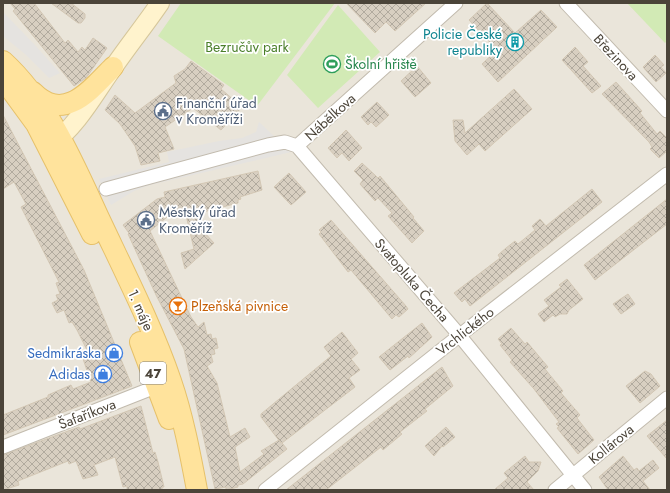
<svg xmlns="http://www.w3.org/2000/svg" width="670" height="493" viewBox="0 0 670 493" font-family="Jost,sans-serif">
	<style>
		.residential { fill: #eae5da }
		.park { fill: #d2eab5 }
		.parking { fill: #e5e3e0 }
		.building { fill: url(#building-cross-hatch); stroke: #d3c7b4 }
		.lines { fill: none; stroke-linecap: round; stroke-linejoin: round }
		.minor-casing { stroke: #c2bbae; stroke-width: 15 }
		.secondary-casing { stroke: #d6c79b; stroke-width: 20 }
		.primary-casing { stroke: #e6c16a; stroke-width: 22 }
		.minor { stroke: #fff; stroke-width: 13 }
		.secondary { stroke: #fff3cd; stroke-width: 18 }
		.primary { stroke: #ffe39c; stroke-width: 20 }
		.labels { text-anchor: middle; stroke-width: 3.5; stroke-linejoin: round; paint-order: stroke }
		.shield { fill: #fff; stroke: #817c74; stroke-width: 1 }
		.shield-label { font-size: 13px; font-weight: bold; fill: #4b4439 }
		.culture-label { font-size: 14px; fill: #0d838f; stroke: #fff; text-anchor: end }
		.park-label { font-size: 14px; fill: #4a7f2a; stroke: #fff }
		.street-label { font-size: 14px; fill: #4b4439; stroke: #fff }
		.leisure-label { font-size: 14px; fill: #27864d; stroke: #fff; text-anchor: start }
		.service-label { font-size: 14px; fill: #4e5e75; stroke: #fff; text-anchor: start }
		.food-label { font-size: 14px; fill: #c56008; stroke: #fff; text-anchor: start }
		.shop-label { font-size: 14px; fill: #366cbe; stroke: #fff; text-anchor: end }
	</style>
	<defs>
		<pattern id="building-cross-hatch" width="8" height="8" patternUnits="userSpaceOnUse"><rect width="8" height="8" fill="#d8cfc1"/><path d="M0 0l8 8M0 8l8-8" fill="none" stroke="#b1aa9e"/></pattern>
	</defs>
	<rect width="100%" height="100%" fill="#f6f3ec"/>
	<path class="residential" d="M 3,3 L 667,3 L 667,490 L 3,490 Z"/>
	<path class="park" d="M 181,3 L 335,3 L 257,106 L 158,36 Z
		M 627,3 L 667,3 L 667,41 L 665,43 Z
		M 338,5 L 380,52 L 318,108 L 287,75 Z"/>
	<path class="parking" d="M 3,12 L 34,44 L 60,73 L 49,78 L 25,54 L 3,36 Z
		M 259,122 L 291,152 L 150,185 L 134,191 L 111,205 L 99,179 L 169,162 L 167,152 L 219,141 L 242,138 L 256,132 Z"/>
	<path class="building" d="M 10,3 L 34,3 L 65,43 L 68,40 L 78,52 L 82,47 L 85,50 L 93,38 L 107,48 L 86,78 L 74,86 L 13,11 L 15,9 Z
		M 51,3 L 71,3 L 85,14 L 85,18 L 81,23 L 78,23 Z
		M 346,3 L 426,3 L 395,31 L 386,22 L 375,33 Z
		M 487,3 L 515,33 L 541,10 L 557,27 L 498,82 L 482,64 L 497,50 L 469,20 Z
		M 575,47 L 588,62 L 583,66 L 601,86 L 592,93 L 562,60 Z
		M 655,55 L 664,65 L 661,67 L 666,73 L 656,82 L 643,67 Z
		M 191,61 L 224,85 L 221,89 L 242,107 L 221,130 L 193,108 L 165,127 L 174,149 L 158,153 L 160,161 L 141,165 L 135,146 L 120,124 L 105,110 L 115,95 L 135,113 L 176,83 L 174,76 L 185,69 Z
		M 417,66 L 431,83 L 415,97 L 401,81 Z
		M 616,82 L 642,111 L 640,113 L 657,134 L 660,131 L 667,138 L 667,151 L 659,158 L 650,149 L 652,147 L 649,142 L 602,94 Z
		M 514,89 L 532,109 L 485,151 L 479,144 L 467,155 L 455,141 L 453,120 L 463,120 L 465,133 Z
		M 377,102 L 389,115 L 376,127 L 371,122 L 368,125 L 361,117 Z
		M 3,115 L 84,270 L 132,386 L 3,435 L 3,415 L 48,397 L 48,395 L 71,385 L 73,389 L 91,382 L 81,353 L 87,350 L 77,330 L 72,322 L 69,323 L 64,310 L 57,313 L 52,303 L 58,300 L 56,295 L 60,294 L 56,283 L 59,282 L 21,207 L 26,204 L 14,182 L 3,189 Z
		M 346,130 L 362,148 L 349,161 L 342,153 L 337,158 L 328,148 Z
		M 362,163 L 378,178 L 380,176 L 414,217 L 413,218 L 424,231 L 412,243 L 388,216 L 392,213 L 378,198 L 375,201 L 360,184 L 363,180 L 354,171 Z
		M 258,171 L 262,190 L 240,197 L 241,199 L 238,200 L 238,203 L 199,213 L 203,231 L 214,243 L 185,269 L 181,253 L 194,249 L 185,211 L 172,213 L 150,231 L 191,317 L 198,327 L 204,322 L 207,335 L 211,334 L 212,339 L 216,338 L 218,348 L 214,349 L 215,354 L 211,355 L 213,362 L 207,366 L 217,383 L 230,437 L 245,428 L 250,437 L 235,447 L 240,472 L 264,454 L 261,451 L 279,440 L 281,443 L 261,417 L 261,414 L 331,356 L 324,347 L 342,332 L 358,353 L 351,359 L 360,370 L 349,378 L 355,387 L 282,443 L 287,449 L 243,484 L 238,485 L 238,487 L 226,490 L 226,487 L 215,489 L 184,349 L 156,295 L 128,234 L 129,233 L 123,225 L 157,199 L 165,197 L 164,192 Z
		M 289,173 L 306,192 L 291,205 L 274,187 Z
		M 592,189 L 602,202 L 470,306 L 465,299 L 462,302 L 454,293 L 500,258 L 498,255 L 506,248 L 515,241 L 518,244 L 535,230 L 532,226 L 540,219 L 546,226 Z
		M 667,199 L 667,224 L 595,280 L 584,265 Z
		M 331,220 L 406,306 L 408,309 L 399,317 L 396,315 L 392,319 L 351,270 L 348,272 L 319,234 L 321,232 L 319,230 Z
		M 567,279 L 583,299 L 569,310 L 567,314 L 560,314 L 555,317 L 553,315 L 544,322 L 538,314 L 549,306 L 544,300 L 561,287 L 559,285 Z
		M 628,294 L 635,304 L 621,314 L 613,304 Z
		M 422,323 L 432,337 L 409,358 L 408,356 L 390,370 L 379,357 Z
		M 511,328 L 525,344 L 527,342 L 548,367 L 545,369 L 563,391 L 561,393 L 580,415 L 577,418 L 594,440 L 578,454 L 557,428 L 559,427 L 556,424 L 559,422 L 534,389 L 510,362 L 512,360 L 500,345 L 502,344 L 498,339 Z
		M 442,367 L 453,386 L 425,409 L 427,411 L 400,432 L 402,434 L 383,450 L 381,447 L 326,490 L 286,490 Z
		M 645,371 L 651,374 L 660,386 L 640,403 L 626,386 Z
		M 141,406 L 153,453 L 155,452 L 158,462 L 164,487 L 162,487 L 162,490 L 127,490 L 127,486 L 123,487 L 115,457 L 94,465 L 98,475 L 83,479 L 76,461 L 69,464 L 68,461 L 18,481 L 19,485 L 3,490 L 3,455 L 79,427 L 80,429 Z
		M 667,420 L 667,459 L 647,436 Z
		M 446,427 L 455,437 L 443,447 L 442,446 L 434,456 L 425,446 Z
		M 525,456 L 529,462 L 541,462 L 538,471 L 527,482 L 534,490 L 494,490 L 508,478 L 504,473 Z
		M 623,456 L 634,470 L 637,468 L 639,471 L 653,460 L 659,468 L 643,481 L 650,490 L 608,490 L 599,477 Z"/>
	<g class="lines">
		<g class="minor-casing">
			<path id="minor" d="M 566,3 L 667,111
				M 297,146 L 456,3
				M 106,189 L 268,145 L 285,142 L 297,146 L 455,330 L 585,490
				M 3,447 L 163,384
				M 265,490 L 460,335 L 667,174
				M 555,490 L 667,398"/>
		</g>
		<g class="secondary-casing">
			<path id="secondary" d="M 50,146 C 78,125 93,96 113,68 C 128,46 145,25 160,3"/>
		</g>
		<g class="primary-casing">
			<path id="primary" d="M 3,61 C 49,103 74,164 100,220 C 124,271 153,328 171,381 C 183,416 190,453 197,490
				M 3,79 L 36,124 L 92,234
				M 33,92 C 65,124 91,89 113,67
				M 140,342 L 169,419"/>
		</g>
		<use href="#minor" class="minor"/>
		<use href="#secondary" class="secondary"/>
		<use href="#primary" class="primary"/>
	</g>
	<defs>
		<g id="building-ring" transform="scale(0.9)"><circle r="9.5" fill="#fff" stroke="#0f9aa8" stroke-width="1.5"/><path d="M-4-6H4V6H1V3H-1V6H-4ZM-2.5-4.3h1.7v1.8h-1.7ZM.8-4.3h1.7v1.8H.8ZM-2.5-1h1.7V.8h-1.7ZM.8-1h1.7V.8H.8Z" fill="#0f9aa8"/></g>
		<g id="stadium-ring" transform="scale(0.9)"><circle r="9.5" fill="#fff" stroke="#2e9e5b" stroke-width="1.5"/><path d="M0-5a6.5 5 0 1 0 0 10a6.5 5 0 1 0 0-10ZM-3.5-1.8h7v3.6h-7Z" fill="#2e9e5b"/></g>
		<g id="civic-ring" transform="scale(0.9)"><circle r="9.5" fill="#fff" stroke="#5c6f8a" stroke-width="1.5"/><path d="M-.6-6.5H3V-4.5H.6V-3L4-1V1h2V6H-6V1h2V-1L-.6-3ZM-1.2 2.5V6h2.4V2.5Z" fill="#5c6f8a"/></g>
		<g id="bar-ring" transform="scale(0.9)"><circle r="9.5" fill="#fff" stroke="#e8710a" stroke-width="1.5"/><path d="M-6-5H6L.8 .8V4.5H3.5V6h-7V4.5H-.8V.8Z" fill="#e8710a"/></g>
		<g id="shop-ring" transform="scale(0.9)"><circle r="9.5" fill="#fff" stroke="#3f7fe0" stroke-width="1.5"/><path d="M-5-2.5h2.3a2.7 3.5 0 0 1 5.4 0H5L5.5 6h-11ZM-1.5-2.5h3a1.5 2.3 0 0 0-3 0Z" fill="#3f7fe0"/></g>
	</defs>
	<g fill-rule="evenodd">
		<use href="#building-ring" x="515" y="42"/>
		<use href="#stadium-ring" x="332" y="64"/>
		<use href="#civic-ring" x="163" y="111"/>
		<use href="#civic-ring" x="146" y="220"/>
		<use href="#bar-ring" x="178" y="306"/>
		<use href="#shop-ring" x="114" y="353"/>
		<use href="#shop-ring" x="103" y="374"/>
	</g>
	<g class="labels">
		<rect class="shield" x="140" y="362" width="26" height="22" rx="3"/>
		<g class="shield-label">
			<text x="153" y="378">47</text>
		</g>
		<g class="culture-label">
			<text x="502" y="39">Policie České<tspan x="502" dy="16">republiky</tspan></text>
		</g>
		<g class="park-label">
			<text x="247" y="52">Bezručův park</text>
		</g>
		<g class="street-label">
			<text transform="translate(616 57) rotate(47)" y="5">Březinova</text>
			<text transform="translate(330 117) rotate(-42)" y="5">Nábělkova</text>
			<text transform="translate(412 280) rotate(49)" y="5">Svatopluka Čecha</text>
			<text transform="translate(141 310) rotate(66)" y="5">1. máje</text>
			<text transform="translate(465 331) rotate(-38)" y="5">Vrchlického</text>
			<text transform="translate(87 414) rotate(-21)" y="5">Šafaříkova</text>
			<text transform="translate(611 444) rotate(-39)" y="5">Kollárova</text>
		</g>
		<g class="leisure-label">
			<text x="345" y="69">Školní hřiště</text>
		</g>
		<g class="service-label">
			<text x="176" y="108">Finanční úřad<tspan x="176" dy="16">v Kroměříži</tspan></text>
			<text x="159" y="217">Městský úřad<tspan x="159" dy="16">Kroměříž</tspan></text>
		</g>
		<g class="food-label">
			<text x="191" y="311">Plzeňská pivnice</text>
		</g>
		<g class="shop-label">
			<text x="101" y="358">Sedmikráska</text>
			<text x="90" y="379">Adidas</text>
		</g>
	</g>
	<rect width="670" height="493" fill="none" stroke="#4b4439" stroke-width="8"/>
</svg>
